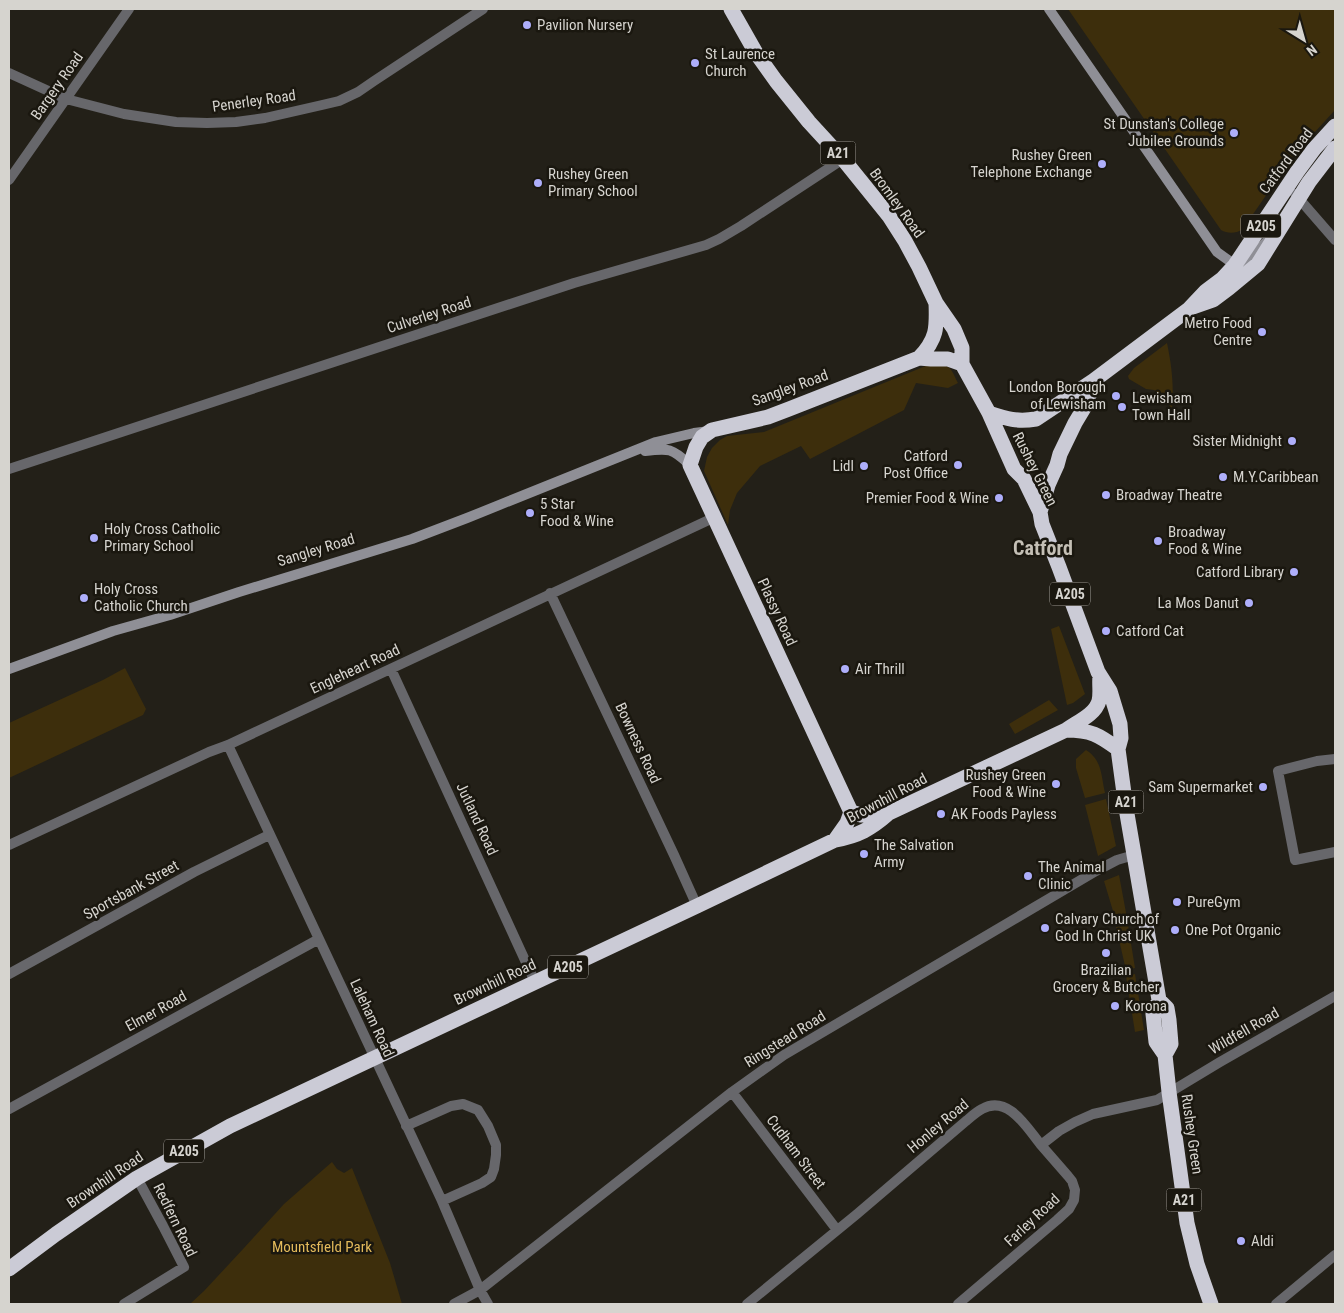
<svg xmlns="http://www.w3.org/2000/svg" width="1344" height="1313" viewBox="0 0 1344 1313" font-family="'Roboto Condensed',sans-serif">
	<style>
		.green { fill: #3d2e0c }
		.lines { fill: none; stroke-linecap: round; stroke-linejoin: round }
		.street { stroke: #67676b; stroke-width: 10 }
		.secondary { stroke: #8f8f96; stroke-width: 10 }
		.highway { stroke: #cbcbd6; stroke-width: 15 }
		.poi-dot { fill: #aeaefa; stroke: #1a170f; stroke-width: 2 }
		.labels { text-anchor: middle; stroke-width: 5; stroke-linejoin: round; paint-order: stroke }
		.shield { fill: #1a170f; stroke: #9e9b95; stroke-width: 1 }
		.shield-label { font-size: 14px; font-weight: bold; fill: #d6d4cf }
		.poi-label { font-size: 15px; fill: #d6d4cf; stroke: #1a170f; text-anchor: start }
		.street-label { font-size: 15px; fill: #d6d4cf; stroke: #1a170f }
		.park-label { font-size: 15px; fill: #e3ba5b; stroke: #1a170f }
		.district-label { font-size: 20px; font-weight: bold; fill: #c4bfb5; stroke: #1a170f }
	</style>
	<rect width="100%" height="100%" fill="#232018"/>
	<path class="green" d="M 1068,9 L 1335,9 L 1335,110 L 1294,155 L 1242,230 C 1236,233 1228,234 1221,230 Z
		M 1167,343 C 1172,367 1174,386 1172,410 L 1166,399 L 1154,390 L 1146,389 L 1129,379 L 1128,376 L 1134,368 Z
		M 933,363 C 952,366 950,367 958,383 L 948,388 L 916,383 L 904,410 L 810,459 L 801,446 L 760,466 L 737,493 L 730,510 L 728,525 L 704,471 L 707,457 L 712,448 L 720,440 L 727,436 L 764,432 Z
		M 1059,626 L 1085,694 L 1073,703 L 1067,705 L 1051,629 Z
		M 125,668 L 146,709 L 143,715 L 9,778 L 9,723 L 103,680 Z
		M 1049,700 L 1058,710 L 1015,734 L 1009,724 Z
		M 1086,750 C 1102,760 1101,775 1105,793 L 1085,798 L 1076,768 L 1076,759 Z
		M 1106,799 L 1116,846 L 1098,856 L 1085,805 Z
		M 1119,875 L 1127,918 L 1116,921 L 1104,881 Z
		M 1128,925 L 1135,968 L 1126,970 L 1116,927 Z
		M 1135,974 L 1144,1030 L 1135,1032 L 1126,976 Z
		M 332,1162 L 337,1169 L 344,1173 L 352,1168 L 390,1263 L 402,1304 L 190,1304 L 204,1291 L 244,1248 L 284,1204 Z"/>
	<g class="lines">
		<path class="street" d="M 9,73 L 66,99 L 124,114 L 176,122 L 207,123 L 236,122 L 265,118 L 322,105 L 339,101 L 358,92 L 374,81 L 483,9
			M 9,180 L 129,9
			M 1295,194 L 1335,240
			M 9,469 L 574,283 L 706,245 L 719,239 L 741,226 L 843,159
			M 550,593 L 674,855 L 697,906
			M 391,669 L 535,982
			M 228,745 L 442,1201 L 480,1290 L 488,1304
			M 1335,759 L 1317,761 L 1278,771 L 1295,860 L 1335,852
			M 9,845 L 209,752 L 228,745 L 713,518
			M 9,974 L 194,872 L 269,835
			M 732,1092 L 837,1230
			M 9,1109 L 319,939
			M 406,1126 L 451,1106 L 463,1104 L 478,1110 L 488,1126 L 496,1145 L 496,1155 L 494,1169 L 491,1177 L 482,1183 L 442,1201
			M 124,1304 L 184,1267 L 163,1226 L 137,1178
			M 454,1304 L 480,1290 L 732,1092 L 784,1055 L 1096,871 L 1117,860 L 1134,855
			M 747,1304 L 857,1214 L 966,1121 C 971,1117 976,1112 982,1109 C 1008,1094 1027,1128 1041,1145 L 1059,1131 L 1075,1122 L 1093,1114 L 1157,1100 L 1220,1062 L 1335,996
			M 958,1304 L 1057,1220 L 1069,1209 L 1074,1200 L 1075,1190 L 1072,1181 L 1068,1176 L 1041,1145
			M 1276,1304 L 1335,1255"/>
		<path class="secondary" d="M 1049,9 L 1217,252 L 1235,265 L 1250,259 L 1267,241
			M 645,451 C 669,448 672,448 690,465
			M 9,669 L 113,631 L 170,615 L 239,592 L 412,539 L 467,518 L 656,442 L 694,433 L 710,431"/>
		<path class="highway" d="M 731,9 L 756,53 L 776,81 L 809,122 L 843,159 L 889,216 L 905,241 L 919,267 L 936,303 L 954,329 L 962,348 L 962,364 L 989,413 L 1014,469 L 1024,479 L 1040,512 L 1042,524 L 1059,567 L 1098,672 L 1110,691 L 1120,724 L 1121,738 L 1118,749 L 1126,808 L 1159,1000 L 1167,1008 L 1169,1020 L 1171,1044 L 1165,1055
			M 1193,307 L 1213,300 L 1229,288 L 1258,264 L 1309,182 L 1335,148
			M 919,358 C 937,339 937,328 936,303
			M 989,413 C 1007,419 1017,422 1036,419 L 1093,381 L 1189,309 L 1206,291 L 1222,279 L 1235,265 L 1297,172 L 1314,149 L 1335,126
			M 1040,512 L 1048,485 L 1057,465 L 1060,454 L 1075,423 L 1087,403 L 1093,381
			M 1066,730 C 1091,730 1099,735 1118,749
			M 889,813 L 861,815 L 851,812 L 690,465 L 696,447 L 702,437 L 712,430 L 768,417 L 789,409 L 919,358 L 931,359 L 948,359 L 962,364
			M 835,840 L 847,823 L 851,812
			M 1159,1000 L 1153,1014 L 1156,1042 L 1165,1055 L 1169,1092 L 1187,1223 L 1197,1264 L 1211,1304
			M 9,1269 L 56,1234 L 137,1178 L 230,1126 L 697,906 L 835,840 C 858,836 871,829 889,813 L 1066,730 C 1077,722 1095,715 1099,701 C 1101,693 1099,684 1100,676"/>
	</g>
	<g class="poi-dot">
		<circle cx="527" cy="25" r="5"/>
		<circle cx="695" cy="63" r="5"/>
		<circle cx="1234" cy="133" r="5"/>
		<circle cx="1102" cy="164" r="5"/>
		<circle cx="538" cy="183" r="5"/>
		<circle cx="1262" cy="332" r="5"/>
		<circle cx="1116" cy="396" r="5"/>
		<circle cx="1122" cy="407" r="5"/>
		<circle cx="1292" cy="441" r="5"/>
		<circle cx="958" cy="465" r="5"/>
		<circle cx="864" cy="466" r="5"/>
		<circle cx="1223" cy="477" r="5"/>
		<circle cx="1106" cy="495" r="5"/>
		<circle cx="999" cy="498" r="5"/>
		<circle cx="530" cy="513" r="5"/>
		<circle cx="94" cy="538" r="5"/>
		<circle cx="1158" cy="541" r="5"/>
		<circle cx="1294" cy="572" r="5"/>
		<circle cx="84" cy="598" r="5"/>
		<circle cx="1249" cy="603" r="5"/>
		<circle cx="1106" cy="631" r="5"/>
		<circle cx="845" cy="669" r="5"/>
		<circle cx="1056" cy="784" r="5"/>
		<circle cx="1263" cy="787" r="5"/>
		<circle cx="941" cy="814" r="5"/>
		<circle cx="864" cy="854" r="5"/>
		<circle cx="1028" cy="876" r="5"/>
		<circle cx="1177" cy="902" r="5"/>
		<circle cx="1045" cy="928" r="5"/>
		<circle cx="1175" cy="930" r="5"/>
		<circle cx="1106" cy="953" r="5"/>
		<circle cx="1115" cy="1006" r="5"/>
		<circle cx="1241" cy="1241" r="5"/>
	</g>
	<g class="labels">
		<g class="shield">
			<rect x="820.5" y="141.5" width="35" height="23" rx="4"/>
			<rect x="1241" y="214.5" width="40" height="23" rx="4"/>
			<rect x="1050" y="582.5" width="40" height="23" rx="4"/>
			<rect x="1108.5" y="790.5" width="35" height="23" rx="4"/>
			<rect x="548" y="955.5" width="40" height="23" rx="4"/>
			<rect x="164" y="1139.5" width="40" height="23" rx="4"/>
			<rect x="1166.5" y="1188.5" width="35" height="23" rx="4"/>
		</g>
		<g class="shield-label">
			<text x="838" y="158">A21</text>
			<text x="1261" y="231">A205</text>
			<text x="1070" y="599">A205</text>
			<text x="1126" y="807">A21</text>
			<text x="568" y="972">A205</text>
			<text x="184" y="1156">A205</text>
			<text x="1184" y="1205">A21</text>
		</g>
		<g class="poi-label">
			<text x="537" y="30">Pavilion Nursery</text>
			<text x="705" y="59">St Laurence<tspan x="705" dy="17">Church</tspan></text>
			<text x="1224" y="129" text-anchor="end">St Dunstan's College<tspan x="1224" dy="17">Jubilee Grounds</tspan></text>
			<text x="1092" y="160" text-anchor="end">Rushey Green<tspan x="1092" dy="17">Telephone Exchange</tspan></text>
			<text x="548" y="179">Rushey Green<tspan x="548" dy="17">Primary School</tspan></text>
			<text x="1252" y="328" text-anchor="end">Metro Food<tspan x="1252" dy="17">Centre</tspan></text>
			<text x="1106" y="392" text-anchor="end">London Borough<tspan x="1106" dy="17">of Lewisham</tspan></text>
			<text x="1132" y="403">Lewisham<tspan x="1132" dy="17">Town Hall</tspan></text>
			<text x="1282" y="446" text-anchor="end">Sister Midnight</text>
			<text x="948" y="461" text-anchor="end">Catford<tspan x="948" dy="17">Post Office</tspan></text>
			<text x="854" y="471" text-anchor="end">Lidl</text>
			<text x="1233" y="482">M.Y.Caribbean</text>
			<text x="1116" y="500">Broadway Theatre</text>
			<text x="989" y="503" text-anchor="end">Premier Food &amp; Wine</text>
			<text x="540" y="509">5 Star<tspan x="540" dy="17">Food &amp; Wine</tspan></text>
			<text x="104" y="534">Holy Cross Catholic<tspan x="104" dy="17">Primary School</tspan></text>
			<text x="1168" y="537">Broadway<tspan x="1168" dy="17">Food &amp; Wine</tspan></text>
			<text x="1284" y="577" text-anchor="end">Catford Library</text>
			<text x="94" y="594">Holy Cross<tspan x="94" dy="17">Catholic Church</tspan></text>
			<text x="1239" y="608" text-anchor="end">La Mos Danut</text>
			<text x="1116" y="636">Catford Cat</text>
			<text x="855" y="674">Air Thrill</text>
			<text x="1046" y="780" text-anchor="end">Rushey Green<tspan x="1046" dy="17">Food &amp; Wine</tspan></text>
			<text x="1253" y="792" text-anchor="end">Sam Supermarket</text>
			<text x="951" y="819">AK Foods Payless</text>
			<text x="874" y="850">The Salvation<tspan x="874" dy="17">Army</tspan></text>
			<text x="1038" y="872">The Animal<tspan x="1038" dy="17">Clinic</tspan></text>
			<text x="1187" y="907">PureGym</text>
			<text x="1055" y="924">Calvary Church of<tspan x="1055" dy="17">God In Christ UK</tspan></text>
			<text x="1185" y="935">One Pot Organic</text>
			<text x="1106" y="975" text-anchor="middle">Brazilian<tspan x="1106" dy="17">Grocery &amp; Butcher</tspan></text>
			<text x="1125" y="1011">Korona</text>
			<text x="1251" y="1246">Aldi</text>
		</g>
		<g class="street-label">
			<text transform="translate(57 86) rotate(-55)" y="5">Bargery Road</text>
			<text transform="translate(254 101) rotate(-8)" y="5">Penerley Road</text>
			<text transform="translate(1286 161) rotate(-53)" y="5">Catford Road</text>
			<text transform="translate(897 203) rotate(54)" y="5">Bromley Road</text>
			<text transform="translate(429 315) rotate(-18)" y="5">Culverley Road</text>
			<text transform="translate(790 388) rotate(-20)" y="5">Sangley Road</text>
			<text transform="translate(1035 469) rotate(63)" y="5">Rushey Green</text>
			<text transform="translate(316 550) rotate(-17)" y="5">Sangley Road</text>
			<text transform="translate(777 612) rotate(65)" y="5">Plassy Road</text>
			<text transform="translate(355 669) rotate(-25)" y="5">Engleheart Road</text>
			<text transform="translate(638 743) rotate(65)" y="5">Bowness Road</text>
			<text transform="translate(887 798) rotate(-28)" y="5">Brownhill Road</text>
			<text transform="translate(477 819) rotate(65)" y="5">Jutland Road</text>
			<text transform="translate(131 890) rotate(-29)" y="5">Sportsbank Street</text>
			<text transform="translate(495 982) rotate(-25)" y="5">Brownhill Road</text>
			<text transform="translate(156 1011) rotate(-29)" y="5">Elmer Road</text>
			<text transform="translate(372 1018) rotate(65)" y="5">Laleham Road</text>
			<text transform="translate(1244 1031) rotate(-30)" y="5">Wildfell Road</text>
			<text transform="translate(785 1039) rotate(-32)" y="5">Ringstead Road</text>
			<text transform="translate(938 1126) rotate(-40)" y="5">Honley Road</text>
			<text transform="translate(1192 1134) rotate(82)" y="5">Rushey Green</text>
			<text transform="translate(796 1152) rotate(53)" y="5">Cudham Street</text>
			<text transform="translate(105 1180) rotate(-34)" y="5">Brownhill Road</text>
			<text transform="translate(175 1220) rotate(64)" y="5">Redfern Road</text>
			<text transform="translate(1032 1220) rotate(-43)" y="5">Farley Road</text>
		</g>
		<g class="park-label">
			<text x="322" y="1252">Mountsfield Park</text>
		</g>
		<g class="district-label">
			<text x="1043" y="555">Catford</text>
		</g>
	</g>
	<rect width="1344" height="1313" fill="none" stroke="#d6d4cf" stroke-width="20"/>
	<g transform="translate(1304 40) rotate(143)" stroke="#1a170f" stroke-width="4" paint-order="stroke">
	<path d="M0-4L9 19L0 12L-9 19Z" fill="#d6d4cf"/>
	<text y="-8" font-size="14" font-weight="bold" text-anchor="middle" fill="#d6d4cf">N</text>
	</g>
</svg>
